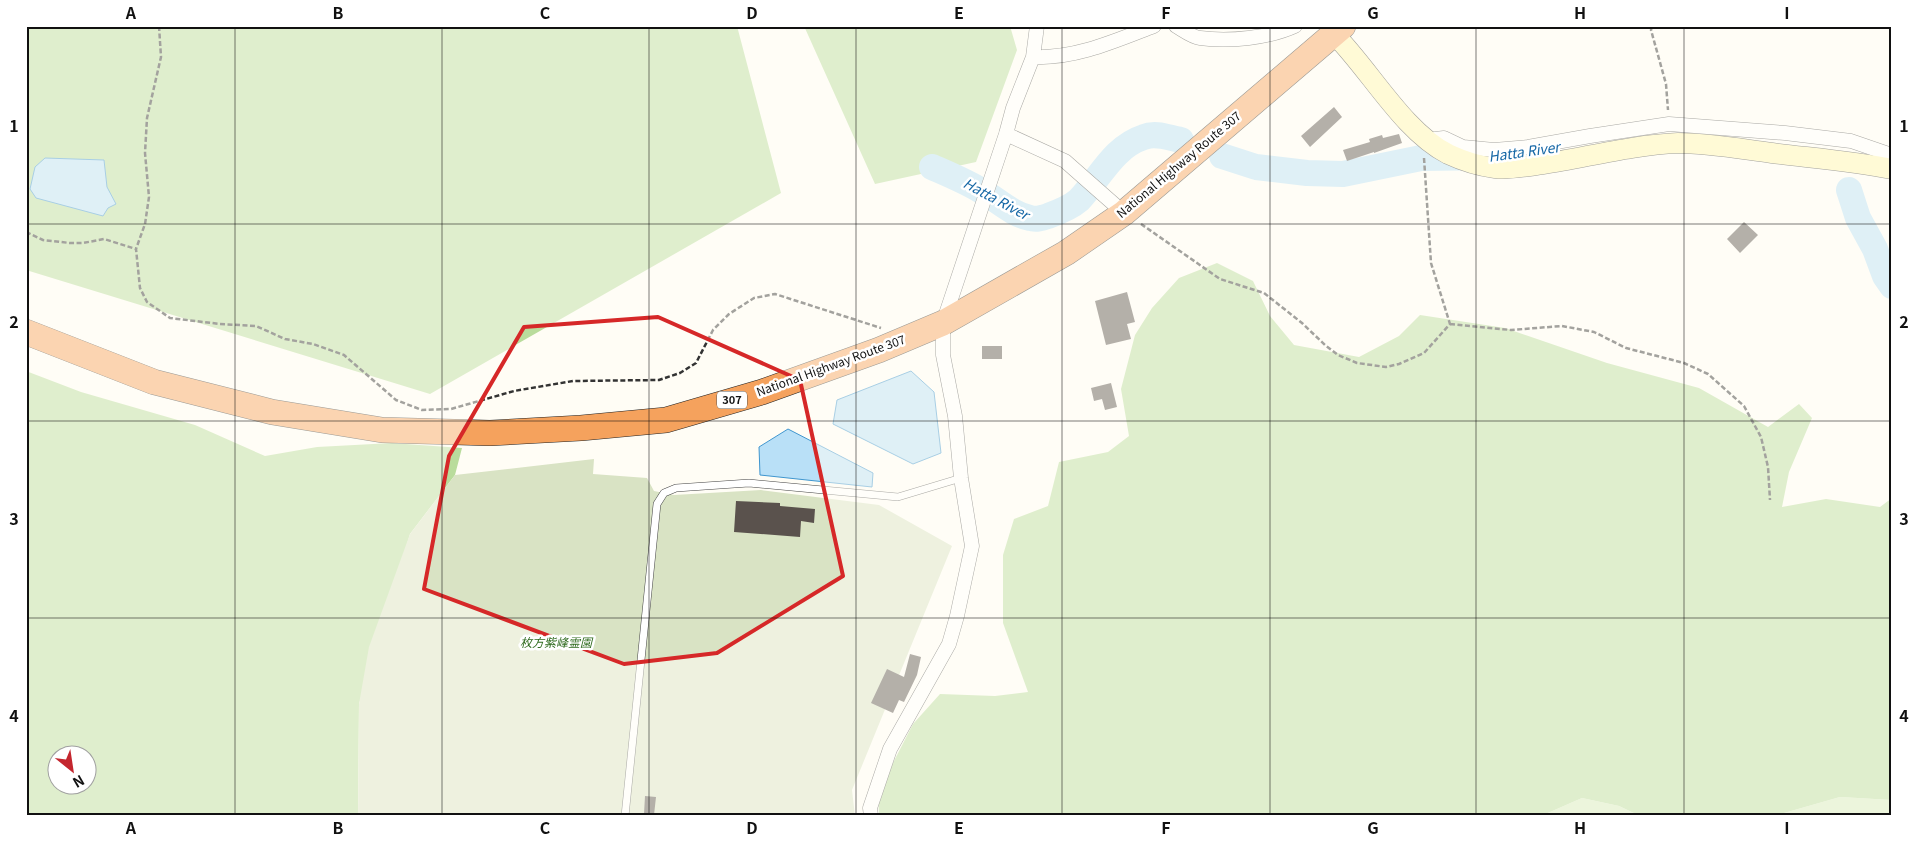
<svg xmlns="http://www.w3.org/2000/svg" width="1918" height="842" viewBox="0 0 1918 842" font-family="Georgia,'Noto Sans JP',serif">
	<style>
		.green { fill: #d5ebbd }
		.forest { fill: #b9dc9c; fill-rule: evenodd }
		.cemetery { fill: #d9e3c4 }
		.water { fill: #b9e0f7; stroke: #3f96cf }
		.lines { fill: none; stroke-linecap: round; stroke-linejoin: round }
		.river { stroke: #b9e0f7; stroke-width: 26 }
		.building { fill: #5a524d }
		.lane-casing { stroke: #444; stroke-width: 8 }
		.street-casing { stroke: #444; stroke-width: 15 }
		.secondary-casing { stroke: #333; stroke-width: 21 }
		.highway-casing { stroke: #222; stroke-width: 26 }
		.path { stroke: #333; stroke-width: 2.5; stroke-dasharray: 5 2.5; stroke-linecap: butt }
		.lane { stroke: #fff; stroke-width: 7 }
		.street { stroke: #fff; stroke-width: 14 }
		.secondary { stroke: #fff6b0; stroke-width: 20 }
		.highway { stroke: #f5a25d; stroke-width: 25 }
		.marked { fill: none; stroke: #d62828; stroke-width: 4; stroke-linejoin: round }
		.grid { fill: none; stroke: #111; stroke-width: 1; stroke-opacity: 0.55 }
		.labels { text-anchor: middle; stroke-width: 5; stroke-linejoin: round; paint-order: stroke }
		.shield { fill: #fff; stroke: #585858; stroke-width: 1 }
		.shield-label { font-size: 11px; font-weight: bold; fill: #111 }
		.street-label { font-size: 12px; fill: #111; stroke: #fff }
		.park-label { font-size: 12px; font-style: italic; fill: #2f6b1f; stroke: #fff }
		.water-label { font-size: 14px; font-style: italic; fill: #1768a6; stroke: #fff }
		.neatline { fill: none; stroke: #111; stroke-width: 2 }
		.grid-label { font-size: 16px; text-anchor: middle; font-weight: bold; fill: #111 }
	</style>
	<rect width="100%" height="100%" fill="#fffdf5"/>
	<path class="green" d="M 1840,797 L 1892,800 L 1892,816 L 1774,816 Z
		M 1582,798 L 1619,806 L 1640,816 L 1541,816 Z"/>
	<path class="forest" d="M 26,26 L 737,26 L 781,193 L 430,394 L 26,270 Z
		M 804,26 L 1010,26 L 1017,50 L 976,162 L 875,184 Z
		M 1217,263 L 1253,281 L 1270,316 L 1294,345 L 1359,357 L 1399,336 L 1420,315 L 1505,328 L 1607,363 L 1699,388 L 1768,427 L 1799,404 L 1812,418 L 1789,472 L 1782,507 L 1826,499 L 1880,507 L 1892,498 L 1892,800 L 1840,797 L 1774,816 L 1640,816 L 1619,806 L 1582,798 L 1541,816 L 879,816 L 878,792 L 913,724 L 940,694 L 995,696 L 1028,692 L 1003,623 L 1003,555 L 1014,519 L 1048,506 L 1059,462 L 1108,452 L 1129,436 L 1121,389 L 1135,335 L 1152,308 L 1179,278 Z
		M 26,371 L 81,392 L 195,425 L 265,456 L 317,447 L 392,443 L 462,448 L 455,475 L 410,534 L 359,704 L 358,816 L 26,816 ZM 58,754 L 88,754 L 88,784 L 58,784 Z"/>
	<path class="cemetery" d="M 594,459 L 593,474 L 647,478 L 654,491 L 674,495 L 761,490 L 879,505 L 952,546 L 852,790 L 855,816 L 358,816 L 359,704 L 369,647 L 410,534 L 455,475 Z"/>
	<path class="water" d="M 45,158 L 104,160 L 107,187 L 116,204 L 108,208 L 103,216 L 36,198 L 30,189 L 35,167 Z
		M 911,371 L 934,392 L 941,453 L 913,464 L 833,424 L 837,400 Z
		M 788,429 L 873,473 L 872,487 L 760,475 L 759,447 Z"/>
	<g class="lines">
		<path class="river" d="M 1222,156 L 1256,167 L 1307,173 L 1343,174 L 1421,158 L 1497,157 L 1544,151
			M 932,167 C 948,174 965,181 980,190 C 997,199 1011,214 1030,218 C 1036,220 1042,218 1048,216 C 1059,212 1071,207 1079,200 C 1100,178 1113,147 1144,137 C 1156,132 1169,138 1181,140
			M 1849,190 L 1858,218 L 1875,249 L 1885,276 L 1892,286"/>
	</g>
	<path class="building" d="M 1334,107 L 1342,117 L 1310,147 L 1301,136 Z
		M 1399,134 L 1402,143 L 1374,153 L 1374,152 L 1347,161 L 1343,150 L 1370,142 L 1369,139 L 1382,135 L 1383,138 Z
		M 1744,222 L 1758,235 L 1740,253 L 1727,239 Z
		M 1127,292 L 1135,322 L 1127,324 L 1131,339 L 1106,345 L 1095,301 Z
		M 982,346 L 1002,346 L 1002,359 L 982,359 Z
		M 1111,383 L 1117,407 L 1105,410 L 1102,399 L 1094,401 L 1091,388 Z
		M 736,501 L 780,503 L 780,506 L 815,509 L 814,523 L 801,521 L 800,537 L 734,532 Z
		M 910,654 L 921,657 L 917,675 L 904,702 L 899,700 L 893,713 L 871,703 L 887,669 L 904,677 Z
		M 645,796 L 656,797 L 654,815 L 644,814 Z"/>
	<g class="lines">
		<g class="lane-casing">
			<path id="lane" d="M 625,816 L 657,504 L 664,493 L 676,488 L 749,483 L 898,497 L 961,478"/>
		</g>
		<g class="street-casing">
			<path id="street" d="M 1176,26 C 1183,30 1192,37 1200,38 C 1229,42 1269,38 1295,26
				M 1033,57 C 1075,59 1115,41 1154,26
				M 1006,134 L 1065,161 L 1124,213
				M 1427,140 L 1444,138 L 1463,147 L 1494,150 L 1528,147 L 1590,136 L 1669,124 L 1785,133 L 1851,141 L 1886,153 L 1887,168
				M 871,816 L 870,808 L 890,749 L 949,644 L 957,616 L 972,546 L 961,478 L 955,416 L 943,355 L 943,323 L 1006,134 L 1013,108 L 1033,57 L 1037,26"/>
		</g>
		<g class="secondary-casing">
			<path id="secondary" d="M 1334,34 C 1370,70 1403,131 1448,154 C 1463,161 1478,166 1495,168 C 1510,170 1528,166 1543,164 C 1588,157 1632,145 1678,143 C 1709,143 1741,149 1772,153 C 1812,158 1852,161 1892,169"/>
		</g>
		<g class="highway-casing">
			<path id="highway" d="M 26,332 L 154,382 L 272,412 L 382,430 L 490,433 L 581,428 L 666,420 L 762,392 L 879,350 L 943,323 L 1066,253 L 1124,213 L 1343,26"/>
		</g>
		<path class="path" d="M 159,26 L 161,57 L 147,118 L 145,153 L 149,197 L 145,224 L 136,249 L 140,288 L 147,302 L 170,318 L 220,324 L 256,326 L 285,339 L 313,344 L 344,355 L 396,400 L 422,410 L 451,409 L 514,391 L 573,381 L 659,380 L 680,373 L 696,363 L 713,330 L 729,314 L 754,298 L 775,294 L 881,328
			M 1652,26 L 1651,30 L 1666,84 L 1668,110
			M 1424,158 L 1431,263 L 1450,324
			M 1141,224 L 1220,279 L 1264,293 L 1302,323 L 1325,345 L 1338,355 L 1357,363 L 1386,367 L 1399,364 L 1424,353 L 1450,324
			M 26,232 L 43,240 L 70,243 L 83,243 L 104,239 L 136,249
			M 1450,324 L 1511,330 L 1562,326 L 1594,332 L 1626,348 L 1684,363 L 1708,374 L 1744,406 L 1761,437 L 1768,467 L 1770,500"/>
		<use href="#lane" class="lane"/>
		<use href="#street" class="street"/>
		<use href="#secondary" class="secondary"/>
		<use href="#highway" class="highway"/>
	</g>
	<path d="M0 0H1918V842H0ZM 658,317 L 800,380 L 843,576 L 717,653 L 624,664 L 424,589 L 449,456 L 524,327 Z" fill="#fffdf5" fill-opacity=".55" fill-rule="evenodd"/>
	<path class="marked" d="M 658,317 L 800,380 L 843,576 L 717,653 L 624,664 L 424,589 L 449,456 L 524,327 Z"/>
	<path class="grid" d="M 235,26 L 235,816M 442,26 L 442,816M 649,26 L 649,816M 856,26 L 856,816M 1062,26 L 1062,816M 1270,26 L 1270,816M 1476,26 L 1476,816M 1684,26 L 1684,816M 26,224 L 1892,224M 26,421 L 1892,421M 26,618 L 1892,618"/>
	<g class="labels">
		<rect class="shield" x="717" y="391.5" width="30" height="17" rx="4"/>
		<g class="shield-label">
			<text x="732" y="404">307</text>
		</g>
		<g class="street-label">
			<text transform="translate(1179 165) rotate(-40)" y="4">National Highway Route 307</text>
			<text transform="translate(831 366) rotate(-20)" y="4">National Highway Route 307</text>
		</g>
		<g class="park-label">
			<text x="556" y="647">枚方紫峰霊園</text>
		</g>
		<g class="water-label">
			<text transform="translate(1524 152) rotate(-8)" y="5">Hatta River</text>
			<text transform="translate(996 199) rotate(28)" y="5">Hatta River</text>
		</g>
	</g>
	<rect width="1918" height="842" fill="none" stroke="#ffffff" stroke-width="55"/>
	<g transform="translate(72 770) rotate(150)"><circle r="24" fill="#ffffff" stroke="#a0a0a0"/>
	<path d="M0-4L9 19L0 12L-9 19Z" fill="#c4262e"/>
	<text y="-8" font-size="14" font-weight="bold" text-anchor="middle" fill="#111111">N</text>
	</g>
	<rect x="28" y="28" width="1862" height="786" class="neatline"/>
	<g class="grid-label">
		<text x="131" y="19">A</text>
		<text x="338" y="19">B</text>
		<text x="545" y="19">C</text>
		<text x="752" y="19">D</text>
		<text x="959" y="19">E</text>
		<text x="1166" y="19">F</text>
		<text x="1373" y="19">G</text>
		<text x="1580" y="19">H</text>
		<text x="1787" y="19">I</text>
		<text x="14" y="132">1</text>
		<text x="1904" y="132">1</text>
		<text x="14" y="328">2</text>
		<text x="1904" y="328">2</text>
		<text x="14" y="525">3</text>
		<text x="1904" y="525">3</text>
		<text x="14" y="722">4</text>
		<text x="1904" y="722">4</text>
		<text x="131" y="834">A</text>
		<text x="338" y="834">B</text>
		<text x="545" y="834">C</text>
		<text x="752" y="834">D</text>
		<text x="959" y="834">E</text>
		<text x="1166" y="834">F</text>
		<text x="1373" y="834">G</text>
		<text x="1580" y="834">H</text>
		<text x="1787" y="834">I</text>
	</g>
</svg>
